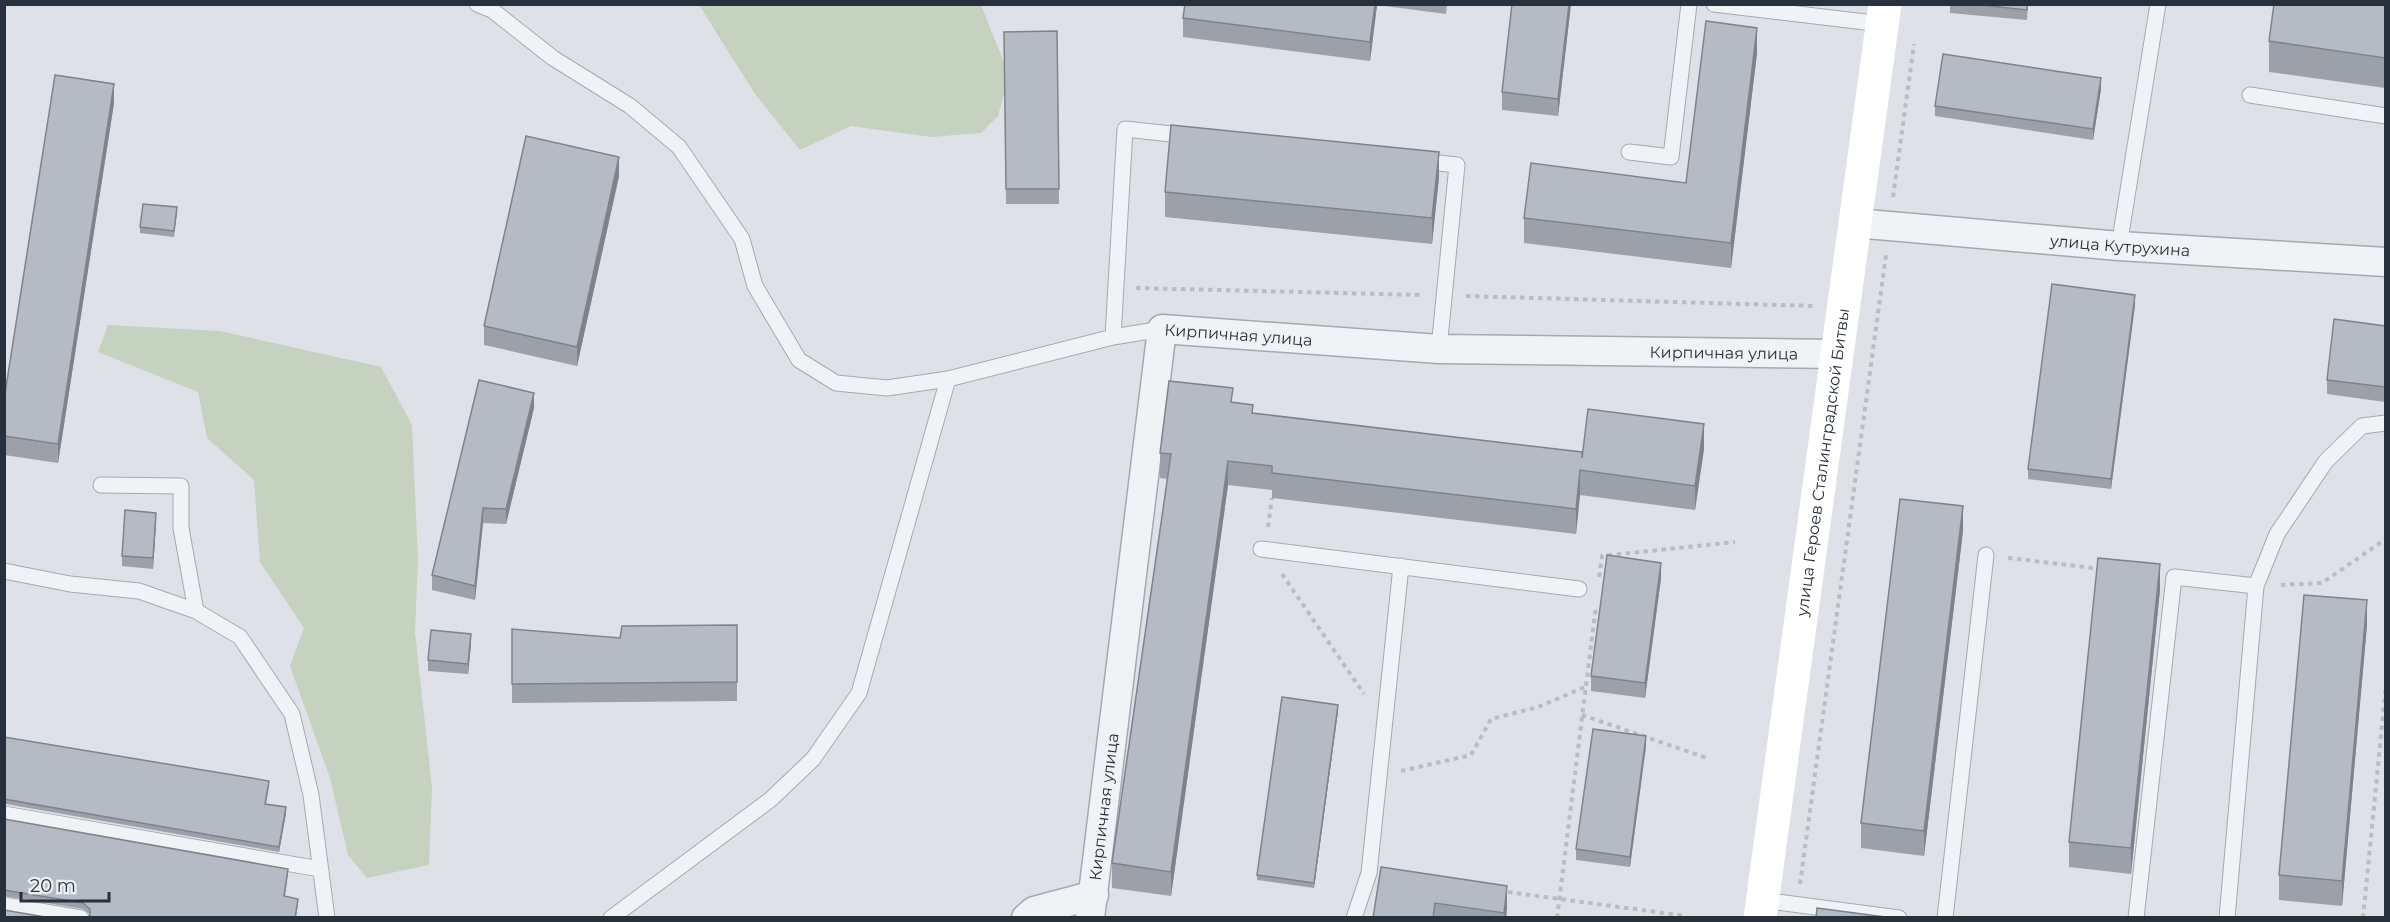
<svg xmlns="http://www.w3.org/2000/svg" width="2390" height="922" viewBox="0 0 2390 922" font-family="Montserrat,sans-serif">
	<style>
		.green { fill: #c4d2bf }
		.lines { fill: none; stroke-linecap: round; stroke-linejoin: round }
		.lane-casing { stroke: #a3a9b2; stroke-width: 17 }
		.street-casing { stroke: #a3a9b2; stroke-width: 31 }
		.path { stroke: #b8bdc2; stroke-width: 4; stroke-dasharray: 4.5 4.5; stroke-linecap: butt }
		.lane { stroke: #f0f3f6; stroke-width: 15 }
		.street { stroke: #f0f3f6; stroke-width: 28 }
		.secondary { stroke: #fff; stroke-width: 33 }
		.wall { fill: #9ca1a9 }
		.shaded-wall { fill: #7f8389 }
		.building { fill: #b5bbc4; stroke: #7f8389; stroke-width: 1.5 }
		.labels { text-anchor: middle; stroke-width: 4.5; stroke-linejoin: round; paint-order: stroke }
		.street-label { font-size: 16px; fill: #27313e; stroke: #edf1f5 }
	</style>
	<rect width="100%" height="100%" fill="#dee2e8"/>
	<path class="green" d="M 699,5 L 981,5 L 1009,75 L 998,116 L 981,133 L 931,137 L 851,126 L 800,150 L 755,94 Z
		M 108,325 L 220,331 L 381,367 L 412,425 L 418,560 L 415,632 L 432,788 L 429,865 L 367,878 L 348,855 L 330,778 L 290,666 L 304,628 L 260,562 L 254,480 L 207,438 L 198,392 L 98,352 Z"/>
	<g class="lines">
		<g class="lane-casing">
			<path id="lane" d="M 477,4 L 492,10 L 553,58 L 630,106 L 679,147 L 742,239 L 755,286 L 799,360 L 836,383 L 887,388 L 948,379 L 1113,337 L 1162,329
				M 1714,4 L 1882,24
				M 2250,95 L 2386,116
				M 1629,152 L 1671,157 L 1689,4
				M 1420,161 L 1457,165 L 1439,349
				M 2119,246 L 2158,4
				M 1113,337 L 1125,129 L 1190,136
				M 101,485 L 181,486 L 181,528 L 196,611 L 240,637 L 292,714 L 311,795 L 327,918
				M 1261,549 L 1579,589
				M 4,571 L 70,584 L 139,591 L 196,611
				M 4,814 L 320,869
				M 1762,900 L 1899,918
				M 4,905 L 81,918
				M 611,918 L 770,800 L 813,759 L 859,693 L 948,379
				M 1354,918 L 1369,873 L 1401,566
				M 1945,918 L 1986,555
				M 2136,918 L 2174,577 L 2256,586
				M 2227,918 L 2256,586 L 2277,534 L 2326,461 L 2362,426 L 2386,423"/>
		</g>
		<g class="street-casing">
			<g id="street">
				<path id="s1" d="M 1855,223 L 2119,246 L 2386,262"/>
				<path d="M 1026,918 L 1034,911 L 1094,895"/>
				<path id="s2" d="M 1090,918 L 1162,329 L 1439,349 L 1837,354"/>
			</g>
		</g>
		<path class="path" d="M 1893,197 L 1914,44
			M 1136,288 L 1423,295
			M 1466,296 L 1813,306
			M 1268,527 L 1272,498
			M 2008,558 L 2102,569
			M 1282,574 L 1364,694
			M 1599,577 L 1602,556 L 1735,542
			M 2281,585 L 2322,583 L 2386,539
			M 1582,715 L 1707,758
			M 1401,771 L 1471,755 L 1491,719 L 1538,707 L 1585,687
			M 1800,884 L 1886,255
			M 1508,892 L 1686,916
			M 1557,918 L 1596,606
			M 2363,918 L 2386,685"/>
		<use href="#lane" class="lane"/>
		<use href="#street" class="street"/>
		<path class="secondary" id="s3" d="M 1760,918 L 1885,4"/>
	</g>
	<path class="wall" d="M 1185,4 L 1447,4 L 1446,14 L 1377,5 L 1370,61 L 1183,37 L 1183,18 Z
		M 1512,4 L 1571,4 L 1558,116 L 1502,110 L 1502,92 Z
		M 1950,4 L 2028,4 L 2027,20 L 1950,13 Z
		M 2385,4 L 2385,88 L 2269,72 L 2269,41 Z
		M 1057,31 L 1059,204 L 1006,204 L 1004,32 Z
		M 1757,53 L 1731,268 L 1524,243 L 1524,218 L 1686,183 Z
		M 2101,89 L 2093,140 L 1935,116 L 1935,106 Z
		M 114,103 L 58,463 L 4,455 L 4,400 Z
		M 619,176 L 577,366 L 484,345 L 484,326 Z
		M 1439,177 L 1432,244 L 1165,217 L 1165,192 Z
		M 177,213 L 174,237 L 140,233 L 140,227 Z
		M 2135,305 L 2111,489 L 2028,479 L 2028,469 Z
		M 2385,326 L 2385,402 L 2327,394 L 2327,380 Z
		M 1233,402 L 1253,413 L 1582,452 L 1704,449 L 1695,510 L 1580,495 L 1576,534 L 1272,498 L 1272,490 L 1228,485 L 1171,896 L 1112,888 L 1112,863 L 1167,479 L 1160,478 L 1160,453 Z
		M 534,408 L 506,524 L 483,523 L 475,600 L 432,590 L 432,575 Z
		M 156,523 L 153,569 L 122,566 L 122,556 Z
		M 1963,531 L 1924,856 L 1861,848 L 1861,823 Z
		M 1661,578 L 1645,698 L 1591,691 L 1591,676 Z
		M 2160,590 L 2131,874 L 2069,867 L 2069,842 Z
		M 737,625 L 737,701 L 512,703 L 512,629 L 620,638 Z
		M 2367,625 L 2342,906 L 2279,900 L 2279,875 Z
		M 471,644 L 468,674 L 428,671 L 428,660 Z
		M 1338,711 L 1314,888 L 1257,880 L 1257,875 Z
		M 4,737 L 269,787 L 266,804 L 286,813 L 279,852 L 6,804 Z
		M 1646,746 L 1630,867 L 1576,860 L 1576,849 Z
		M 4,819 L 288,874 L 285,896 L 298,904 L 296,918 L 88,918 L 90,914 L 83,909 L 4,896 Z
		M 1381,867 L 1507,908 L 1506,918 L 1373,918 Z"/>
	<path class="shaded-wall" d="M 1375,4 L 1377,5 L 1370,61 L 1370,42 Z
		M 1569,4 L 1571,4 L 1558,116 L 1558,99 Z
		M 1757,28 L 1757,53 L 1731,268 L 1731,243 Z
		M 2101,78 L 2101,89 L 2093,140 L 2093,129 Z
		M 114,84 L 114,103 L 58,463 L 58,444 Z
		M 1439,152 L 1439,177 L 1432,244 L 1432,218 Z
		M 619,157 L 619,176 L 577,366 L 577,347 Z
		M 2135,295 L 2135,305 L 2111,489 L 2111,479 Z
		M 534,393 L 534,408 L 506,524 L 506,509 Z
		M 1704,424 L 1704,449 L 1695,510 L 1695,486 Z
		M 1228,461 L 1228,485 L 1171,896 L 1171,872 Z
		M 1580,470 L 1580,495 L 1576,534 L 1576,509 Z
		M 1963,506 L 1963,531 L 1924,856 L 1924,831 Z
		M 483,508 L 483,523 L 475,600 L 475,586 Z
		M 156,513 L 156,523 L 153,569 L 153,558 Z
		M 1661,563 L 1661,578 L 1645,698 L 1645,683 Z
		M 2160,564 L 2160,590 L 2131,874 L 2131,848 Z
		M 2367,600 L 2367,625 L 2342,906 L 2342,881 Z
		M 471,634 L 471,644 L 468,674 L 468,664 Z
		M 1338,705 L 1338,711 L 1314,888 L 1314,883 Z
		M 1646,736 L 1646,746 L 1630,867 L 1630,857 Z
		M 286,807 L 286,813 L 279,852 L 279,847 Z
		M 1507,886 L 1507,908 L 1506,918 L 1504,918 Z"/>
	<path class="building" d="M 1185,4 L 1375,4 L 1370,42 L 1183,18 Z
		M 1512,4 L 1569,4 L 1558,99 L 1502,92 Z
		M 1972,4 L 2027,4 L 2027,10 Z
		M 2274,4 L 2385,4 L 2385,58 L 2269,41 Z
		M 1706,21 L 1757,28 L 1731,243 L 1524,218 L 1531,163 L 1686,183 Z
		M 1057,31 L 1059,189 L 1006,189 L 1004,32 Z
		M 1943,54 L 2101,78 L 2093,129 L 1935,106 Z
		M 55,75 L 114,84 L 58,444 L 4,436 L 4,400 Z
		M 1171,125 L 1439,152 L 1432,218 L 1165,192 Z
		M 526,136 L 619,157 L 577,347 L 484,326 Z
		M 143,204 L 177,207 L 174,231 L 140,227 Z
		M 2052,284 L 2135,295 L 2111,479 L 2028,469 Z
		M 2334,319 L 2385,326 L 2385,387 L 2327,380 Z
		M 479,380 L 534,393 L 506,509 L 483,508 L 475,586 L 432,575 Z
		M 1169,381 L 1233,388 L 1231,402 L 1253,405 L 1252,413 L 1582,452 L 1582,458 L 1588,409 L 1704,424 L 1695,486 L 1580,470 L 1576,509 L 1272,473 L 1272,466 L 1228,461 L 1171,872 L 1112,863 L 1171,454 L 1160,453 Z
		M 1900,499 L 1963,506 L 1924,831 L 1861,823 Z
		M 125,510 L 156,513 L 153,558 L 122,556 Z
		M 1607,555 L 1661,563 L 1645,683 L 1591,676 Z
		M 2098,558 L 2160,564 L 2131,848 L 2069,842 Z
		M 2304,595 L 2367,600 L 2342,881 L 2279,875 Z
		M 737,625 L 737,682 L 512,684 L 512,629 L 620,638 L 622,626 Z
		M 431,630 L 471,634 L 468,664 L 428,660 Z
		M 1282,697 L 1338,705 L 1314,883 L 1257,875 Z
		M 1593,729 L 1646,736 L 1630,857 L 1576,849 Z
		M 4,737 L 269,781 L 265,804 L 286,807 L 279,847 L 4,799 Z
		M 4,819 L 288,869 L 284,896 L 298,899 L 295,918 L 88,918 L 90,915 L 90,909 L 83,903 L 4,890 Z
		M 1381,867 L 1507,886 L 1504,913 L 1435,903 L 1433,918 L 1373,918 Z
		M 1817,908 L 1893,918 L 1816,918 Z
		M 4,910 L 51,918 L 4,918 Z"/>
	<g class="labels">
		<g class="street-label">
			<text dy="6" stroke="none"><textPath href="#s1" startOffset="266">улица Кутрухина</textPath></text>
			<text dy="6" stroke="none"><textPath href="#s2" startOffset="670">Кирпичная улица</textPath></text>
			<text dy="6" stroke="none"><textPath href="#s2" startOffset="1156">Кирпичная улица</textPath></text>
			<text dy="6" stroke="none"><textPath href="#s3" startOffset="460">улица Героев Сталинградской Битвы</textPath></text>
			<text dy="6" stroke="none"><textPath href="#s2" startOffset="112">Кирпичная улица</textPath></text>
		</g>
	</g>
	<rect width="2390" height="922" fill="none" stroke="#27313e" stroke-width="12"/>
	<path d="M21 892v9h88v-9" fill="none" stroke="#27313e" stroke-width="3"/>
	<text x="30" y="892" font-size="18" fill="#27313e" stroke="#edf1f5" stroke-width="4.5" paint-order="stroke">20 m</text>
</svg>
